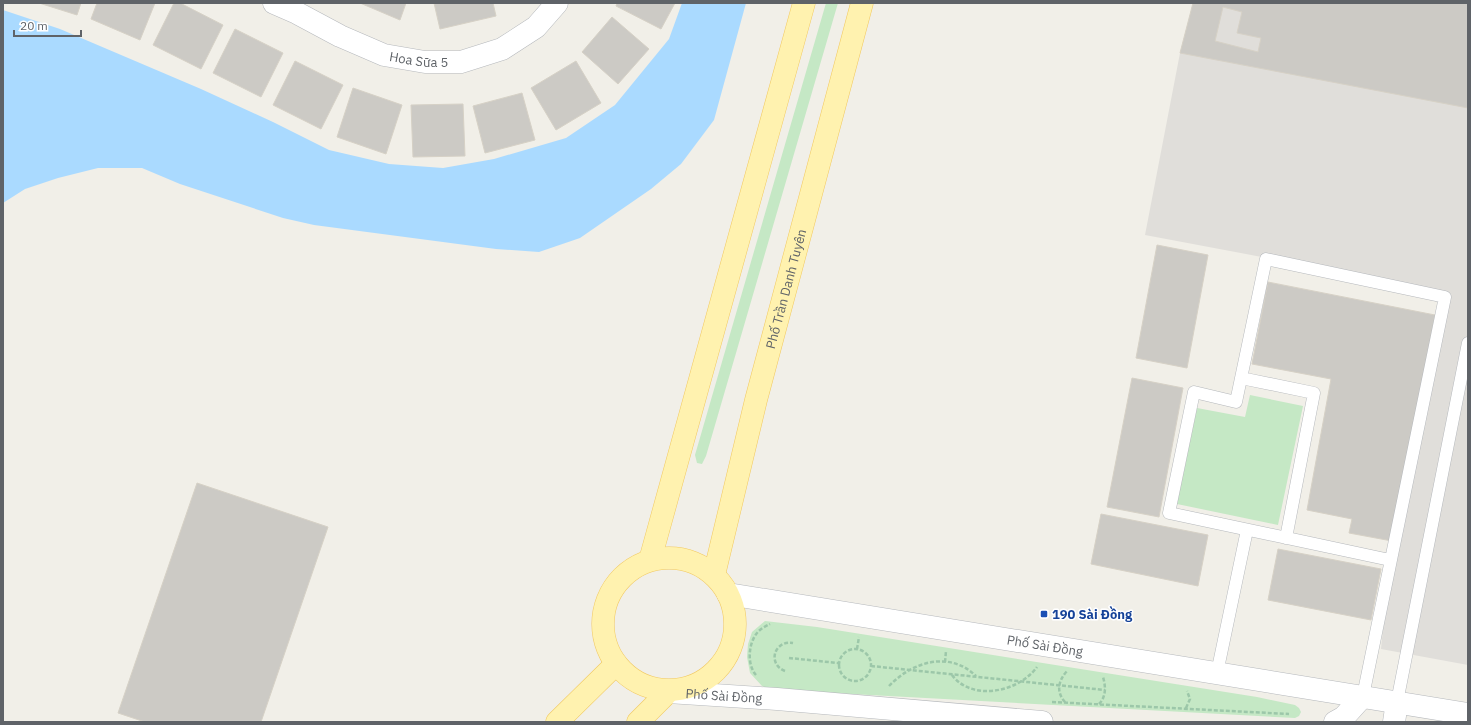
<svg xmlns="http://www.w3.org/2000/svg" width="1471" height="725" viewBox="0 0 1471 725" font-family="'IBM Plex Sans',sans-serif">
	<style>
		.industrial { fill: #e0deda }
		.green { fill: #c5e8c5 }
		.water { fill: #aadaff }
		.building { fill: #cccac5; stroke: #d6d1c6; fill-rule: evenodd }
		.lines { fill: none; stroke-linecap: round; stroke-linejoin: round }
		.service-casing { stroke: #b5b8bc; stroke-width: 13 }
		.minor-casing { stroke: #b5b8bc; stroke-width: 23 }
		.tertiary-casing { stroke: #b5b8bc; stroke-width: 23 }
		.primary-casing { stroke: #f2c960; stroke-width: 23 }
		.path { stroke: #9cc7a9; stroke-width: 2.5; stroke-dasharray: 4 2; stroke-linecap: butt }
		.service { stroke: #fff; stroke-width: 12 }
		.minor { stroke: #fff; stroke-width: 22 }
		.tertiary { stroke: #fff; stroke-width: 22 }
		.primary { stroke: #fff2af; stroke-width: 22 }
		.transit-dot { fill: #1a4fb4; stroke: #fff; stroke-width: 1.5 }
		.labels { text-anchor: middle; stroke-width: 3; stroke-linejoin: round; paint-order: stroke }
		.street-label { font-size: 13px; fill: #5f6368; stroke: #fff }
		.transit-label { font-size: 13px; font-weight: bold; fill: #164399; stroke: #fff; text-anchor: start }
	</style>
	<rect width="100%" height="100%" fill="#f1efe8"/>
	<path class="industrial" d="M 1193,3 L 1468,3 L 1468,665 L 1381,649 L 1400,455 L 1448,292 L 1145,235 L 1180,53 Z"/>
	<path class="green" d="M 826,3 L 838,3 L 706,456 L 702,464 L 697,463 L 695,455 Z
		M 1250,395 L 1303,406 L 1278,525 L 1177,504 L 1197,408 L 1245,417 Z
		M 765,621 L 817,627 L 1257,697 L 1295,705 L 1299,708 L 1301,712 L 1299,716 L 1295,718 L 796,691 L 776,692 L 762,686 L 750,673 L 747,657 L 748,644 L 752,632 Z"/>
	<path class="water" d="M 682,3 L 746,3 L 714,120 L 681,164 L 651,189 L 580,238 L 539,252 L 496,249 L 314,225 L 283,218 L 180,184 L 142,168 L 98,168 L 58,178 L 25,189 L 3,203 L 3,10 L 60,29 L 201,89 L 273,122 L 329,150 L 389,164 L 443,168 L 494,159 L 566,138 L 615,105 L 669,39 Z"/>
	<path class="building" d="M 39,3 L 81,3 L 77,15 Z
		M 97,3 L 155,3 L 140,40 L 91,19 Z
		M 174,3 L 180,3 L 223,25 L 201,69 L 153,45 Z
		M 360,3 L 406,3 L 400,20 Z
		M 434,3 L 493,3 L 496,16 L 440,29 Z
		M 617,3 L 675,3 L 661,29 L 616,6 Z
		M 1193,3 L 1468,3 L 1468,108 L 1180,53 ZM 1223,7 L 1242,12 L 1237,33 L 1261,38 L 1258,52 L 1215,41 Z
		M 612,17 L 649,49 L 618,84 L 582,52 Z
		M 235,29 L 283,53 L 261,97 L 213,73 Z
		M 295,61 L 343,85 L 321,129 L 273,105 Z
		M 576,61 L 601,103 L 556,130 L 531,88 Z
		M 353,88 L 402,105 L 386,154 L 337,137 Z
		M 522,93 L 535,140 L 485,153 L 473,106 Z
		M 463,104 L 465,156 L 413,157 L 411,105 Z
		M 1157,245 L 1208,255 L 1187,368 L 1136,358 Z
		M 1268,282 L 1435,315 L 1392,541 L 1349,533 L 1352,519 L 1307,510 L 1331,379 L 1252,364 Z
		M 1132,378 L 1183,388 L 1159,517 L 1107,507 Z
		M 197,483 L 328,527 L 261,722 L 145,722 L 118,713 Z
		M 1101,514 L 1208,535 L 1198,586 L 1091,564 Z
		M 1278,549 L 1381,569 L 1371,620 L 1268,600 Z"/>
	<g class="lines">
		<g class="service-casing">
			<path id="service" d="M 1241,378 L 1314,393 L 1286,538
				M 1217,673 L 1247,530
				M 1363,696 L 1445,297 L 1266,259 L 1236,402 L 1194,392 L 1169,513 L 1390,560
				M 1397,702 L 1468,343"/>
		</g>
		<g class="minor-casing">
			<g id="minor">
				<path id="s1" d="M 274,3 L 297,13 L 340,36 L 384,55 L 425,62 L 461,62 L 502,49 L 536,27 L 557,3"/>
				<path d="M 1394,722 L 1397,702"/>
			</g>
		</g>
		<g class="tertiary-casing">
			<g id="tertiary">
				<path id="s2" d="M 728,594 L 1468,714"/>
				<path id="s3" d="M 668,692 L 777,699 L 1042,722"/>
				<path d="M 1335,722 L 1344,717 L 1363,696"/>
			</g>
		</g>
		<g class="primary-casing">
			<g id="primary">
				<circle cx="669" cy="624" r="66"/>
				<path d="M 650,560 L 804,3"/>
				<path id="s4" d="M 714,575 L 756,400 L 862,3"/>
				<path d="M 557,722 L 616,664"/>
				<path d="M 638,722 L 668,692"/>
			</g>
		</g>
		<path class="path" d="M839 665a16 16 0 1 1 32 0a16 16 0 1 1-32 0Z
			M 857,649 L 859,637
			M 789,658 L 838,663
			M 945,662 L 946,651
			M 871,666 L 1105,690
			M 785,671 C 767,664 774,640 793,643
			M 756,675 C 747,665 748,644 757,633 C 760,629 766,626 770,624
			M 952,675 C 972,702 1019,692 1037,667
			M 889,686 C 912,662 949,650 976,676
			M 1052,702 L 1289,714
			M 1065,702 C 1056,692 1058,681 1067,671
			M 1099,704 C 1106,697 1106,687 1103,677
			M 1186,708 L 1190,699 L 1187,691"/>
		<use href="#service" class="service"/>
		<use href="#minor" class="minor"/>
		<use href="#tertiary" class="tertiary"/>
		<use href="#primary" class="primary"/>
	</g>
	<rect class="transit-dot" x="1040" y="610" width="8" height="8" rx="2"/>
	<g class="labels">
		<g class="street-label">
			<text dy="5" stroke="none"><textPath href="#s1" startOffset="157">Hoa Sữa 5</textPath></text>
			<text dy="5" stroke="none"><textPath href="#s4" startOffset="295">Phố Trần Danh Tuyên</textPath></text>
			<text dy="5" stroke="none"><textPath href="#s2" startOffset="321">Phố Sài Đồng</textPath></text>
			<text dy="5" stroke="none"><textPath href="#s3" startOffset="56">Phố Sài Đồng</textPath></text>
		</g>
		<g class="transit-label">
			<text x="1052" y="619">190 Sài Đồng</text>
		</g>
	</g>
	<rect width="1471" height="725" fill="none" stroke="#5f6368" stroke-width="8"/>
	<path d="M14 30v6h67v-6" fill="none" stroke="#5f6368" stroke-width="2"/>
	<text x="20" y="30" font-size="12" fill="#5f6368" stroke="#ffffff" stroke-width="3" paint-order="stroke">20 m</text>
</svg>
